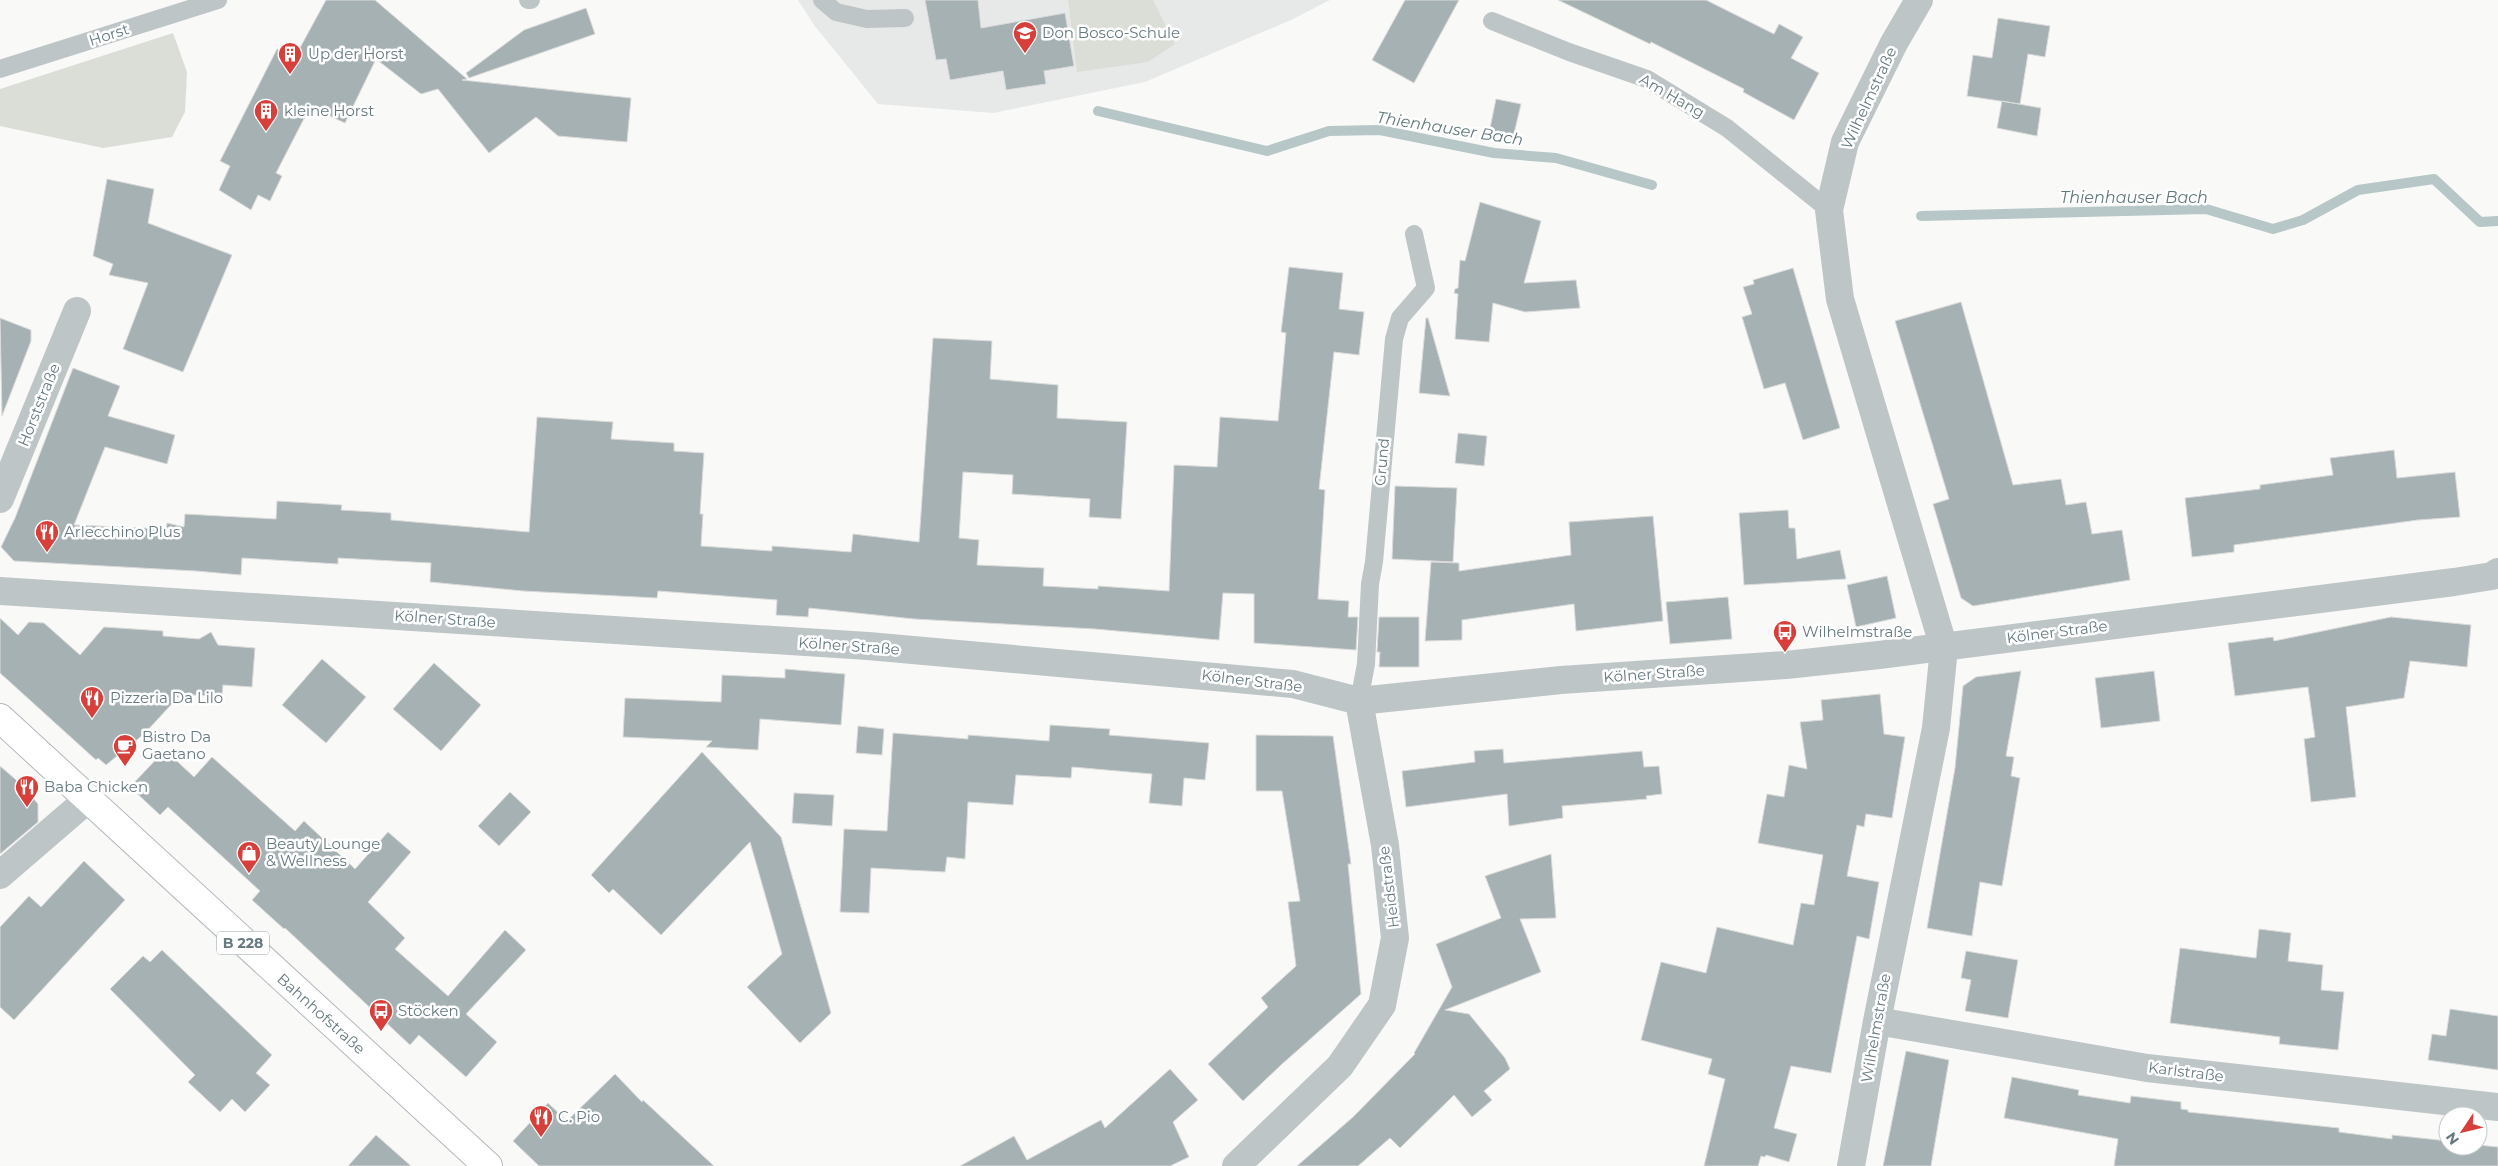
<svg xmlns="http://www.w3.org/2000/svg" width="2498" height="1166" viewBox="0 0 2498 1166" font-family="Montserrat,sans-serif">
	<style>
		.built { fill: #e7e9e8 }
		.green { fill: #dbded7 }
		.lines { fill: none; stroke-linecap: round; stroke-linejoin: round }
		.stream { stroke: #b7c6c7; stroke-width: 10 }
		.building { fill: #a6b1b4; stroke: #dbdbda }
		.primary-casing { stroke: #b2b9bb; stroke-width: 30 }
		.lane { stroke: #bec5c6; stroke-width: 18 }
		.street { stroke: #bec5c6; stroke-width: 28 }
		.primary { stroke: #fff; stroke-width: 28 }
		.labels { text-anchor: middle; stroke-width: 5; stroke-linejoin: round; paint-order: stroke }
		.shield { fill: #fff; stroke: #94a2a6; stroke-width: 1 }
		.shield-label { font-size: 14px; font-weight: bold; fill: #667a80 }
		.poi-label { font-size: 15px; fill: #667a80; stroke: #fff; text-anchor: start }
		.street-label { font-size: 15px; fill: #667a80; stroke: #fff }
		.water-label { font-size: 16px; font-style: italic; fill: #61787a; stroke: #fff }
	</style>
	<rect width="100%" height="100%" fill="#f9f9f8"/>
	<path class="built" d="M 798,0 L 1330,0 L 1291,20 L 1145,82 L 993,113 L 878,104 L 814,25 Z"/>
	<path class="green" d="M 1068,0 L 1153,0 L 1175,44 L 1148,62 L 1077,72 Z
		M 173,33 L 187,72 L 185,112 L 172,137 L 103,148 L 0,126 L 0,89 Z"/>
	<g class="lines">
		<path class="stream" d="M 1098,111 L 1267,151 L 1329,131 L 1380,130 L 1494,153 L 1556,158 L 1652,185
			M 1921,216 L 2206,209 L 2273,229 L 2303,220 L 2358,190 L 2434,179 L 2480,222 L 2498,221"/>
	</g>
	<path class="building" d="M 326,0 L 375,0 L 467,79 L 462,80 L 631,98 L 627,142 L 558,136 L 536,117 L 489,153 L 438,89 L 421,94 L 376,59 L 345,123 L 310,107 L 276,173 L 282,176 L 270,201 L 258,195 L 251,210 L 219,190 L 230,166 L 220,161 L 277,49 L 295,57 Z
		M 925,0 L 978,0 L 981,28 L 1065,13 L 1074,66 L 1044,71 L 1046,84 L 1006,90 L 1003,71 L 950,80 L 946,59 L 936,60 Z
		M 1405,0 L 1459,0 L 1414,83 L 1372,60 Z
		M 1558,0 L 1706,0 L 1774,34 L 1779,24 L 1803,37 L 1791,58 L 1819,73 L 1794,120 L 1743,92 L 1744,89 L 1651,42 L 1650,44 Z
		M 586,8 L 595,34 L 469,78 L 466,73 L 524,30 Z
		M 1998,18 L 2050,26 L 2045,57 L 2028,54 L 2020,104 L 1967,96 L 1973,55 L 1992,58 Z
		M 1496,99 L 1521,104 L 1513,138 L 1489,133 Z
		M 2002,101 L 2041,108 L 2037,136 L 1997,128 Z
		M 107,179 L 154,189 L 148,223 L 232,255 L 183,372 L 123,349 L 148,283 L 109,275 L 113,264 L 93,256 Z
		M 1480,202 L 1541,221 L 1524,283 L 1576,280 L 1580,308 L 1525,312 L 1493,303 L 1489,342 L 1455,339 L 1458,294 L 1454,293 L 1455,289 L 1458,288 L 1460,260 L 1465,261 Z
		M 1289,267 L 1343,273 L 1339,309 L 1364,312 L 1359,355 L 1334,352 L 1319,489 L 1325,490 L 1318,599 L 1349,601 L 1348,617 L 1358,617 L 1356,650 L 1254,643 L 1254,594 L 1223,593 L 1219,640 L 1095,629 L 914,619 L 809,608 L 808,617 L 776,615 L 777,600 L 658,591 L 657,598 L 523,591 L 430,582 L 431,563 L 338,558 L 338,564 L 242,558 L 241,575 L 196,571 L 14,561 L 1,547 L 15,518 L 73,368 L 120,386 L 108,416 L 175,435 L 167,464 L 105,447 L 74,525 L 166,529 L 167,523 L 184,527 L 185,514 L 276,519 L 277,501 L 342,505 L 341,510 L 391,513 L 391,520 L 529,532 L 537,417 L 613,422 L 611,439 L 674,443 L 674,451 L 704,453 L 700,514 L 703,514 L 701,546 L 772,551 L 772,546 L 851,552 L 853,534 L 919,542 L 933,338 L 992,341 L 990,379 L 1058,385 L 1057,418 L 1127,422 L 1121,519 L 1089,517 L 1090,499 L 1012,494 L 1013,475 L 963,472 L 959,538 L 979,540 L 977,565 L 1044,568 L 1043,586 L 1098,589 L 1098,586 L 1169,591 L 1174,465 L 1217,467 L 1220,417 L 1278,421 L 1286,333 L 1281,332 Z
		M 1793,268 L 1840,428 L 1803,440 L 1785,383 L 1764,389 L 1742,317 L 1752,314 L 1743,287 L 1754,284 L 1753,280 Z
		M 1961,302 L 2013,485 L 2061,479 L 2066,505 L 2086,502 L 2092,534 L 2122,530 L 2130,580 L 1973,606 L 1961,598 L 1933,504 L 1949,499 L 1895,321 Z
		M 0,318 L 31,330 L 31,341 L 2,416 Z
		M 1426,318 L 1428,318 L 1450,396 L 1419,393 Z
		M 1458,433 L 1487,436 L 1484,466 L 1455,463 Z
		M 2394,450 L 2397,478 L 2455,472 L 2460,517 L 2418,520 L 2234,545 L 2234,552 L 2192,557 L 2185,498 L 2260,489 L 2260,485 L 2333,475 L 2330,458 Z
		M 1395,486 L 1457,488 L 1453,562 L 1392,559 Z
		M 1788,510 L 1789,528 L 1795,528 L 1797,559 L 1840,550 L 1846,579 L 1744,585 L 1739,513 Z
		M 1653,516 L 1663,621 L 1576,631 L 1574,604 L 1462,620 L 1462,640 L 1425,641 L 1431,562 L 1459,563 L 1459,571 L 1571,555 L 1569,522 Z
		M 1887,576 L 1896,618 L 1856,627 L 1847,585 Z
		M 1728,597 L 1732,639 L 1670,644 L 1666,602 Z
		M 1379,617 L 1419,617 L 1419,667 L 1379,667 L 1380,652 L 1377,652 Z
		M 2391,617 L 2471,625 L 2467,667 L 2410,661 L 2404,698 L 2346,707 L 2356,797 L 2311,802 L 2304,739 L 2315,737 L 2308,687 L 2235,696 L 2228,643 L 2273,637 L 2274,641 Z
		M 0,618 L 18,635 L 29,622 L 44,623 L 80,655 L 104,627 L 163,631 L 163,636 L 199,639 L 211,632 L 218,645 L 255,648 L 252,687 L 223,685 L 222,697 L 181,694 L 144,734 L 106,765 L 98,758 L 96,760 L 0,673 Z
		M 322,659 L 366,697 L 326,743 L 282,705 Z
		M 434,663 L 481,705 L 441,751 L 393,709 Z
		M 785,669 L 845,674 L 841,725 L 760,719 L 758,750 L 706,747 L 712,741 L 623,737 L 625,698 L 721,702 L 722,675 L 785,678 Z
		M 2021,671 L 2006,756 L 2014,757 L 2011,776 L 2020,778 L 2002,886 L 1980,882 L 1972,936 L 1927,928 L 1955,768 L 1963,686 L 1976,677 Z
		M 2154,671 L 2160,721 L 2101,728 L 2095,678 Z
		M 1880,694 L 1884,734 L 1905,737 L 1892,818 L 1866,814 L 1864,827 L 1857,825 L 1847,876 L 1879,882 L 1869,939 L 1857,936 L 1831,1073 L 1791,1066 L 1774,1128 L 1797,1134 L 1789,1162 L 1766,1155 L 1765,1157 L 1761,1156 L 1758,1166 L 1704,1166 L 1725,1079 L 1708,1074 L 1712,1059 L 1641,1040 L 1661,962 L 1706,973 L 1717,927 L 1793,945 L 1801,903 L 1814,905 L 1823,855 L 1758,843 L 1767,794 L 1784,797 L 1789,765 L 1807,769 L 1800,722 L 1823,720 L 1821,700 Z
		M 1050,725 L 1110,729 L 1109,735 L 1209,743 L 1205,780 L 1184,778 L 1182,806 L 1149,803 L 1152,774 L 1072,767 L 1071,778 L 1016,775 L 1013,805 L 968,802 L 965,859 L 947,857 L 945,872 L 871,868 L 869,913 L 840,912 L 844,829 L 887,831 L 893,733 L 968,739 L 968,735 L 1049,741 Z
		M 858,726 L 884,729 L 882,755 L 856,753 Z
		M 1256,735 L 1333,736 L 1351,864 L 1348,864 L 1361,994 L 1281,1065 L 1243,1101 L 1208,1064 L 1268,1007 L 1261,998 L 1296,966 L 1288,902 L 1300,901 L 1282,791 L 1256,791 Z
		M 1503,749 L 1504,763 L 1642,751 L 1644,767 L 1659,766 L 1662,794 L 1646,796 L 1647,799 L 1562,806 L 1563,818 L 1509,826 L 1507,794 L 1406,807 L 1402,771 L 1475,762 L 1474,751 Z
		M 165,750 L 194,777 L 212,757 L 295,831 L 304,821 L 355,869 L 388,832 L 411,852 L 368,902 L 405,938 L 395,949 L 448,996 L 505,930 L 526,950 L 466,1014 L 497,1042 L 466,1077 L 419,1035 L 410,1045 L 285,928 L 284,929 L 252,900 L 260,891 L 168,807 L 160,815 L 130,787 Z
		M 702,752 L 781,837 L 831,1013 L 800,1043 L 747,987 L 782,954 L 750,842 L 661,935 L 613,889 L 609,893 L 591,875 Z
		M 0,766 L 22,785 L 38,804 L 38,822 L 0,854 Z
		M 510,792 L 531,812 L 499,846 L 478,826 Z
		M 794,793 L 834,795 L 832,826 L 792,823 Z
		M 1551,854 L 1556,918 L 1520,919 L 1541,972 L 1445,1010 L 1469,1014 L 1505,1058 L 1510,1069 L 1484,1091 L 1492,1100 L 1472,1117 L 1454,1095 L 1400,1148 L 1390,1138 L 1358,1166 L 1297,1166 L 1353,1117 L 1415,1054 L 1414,1053 L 1452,987 L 1436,944 L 1501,918 L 1485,876 Z
		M 84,861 L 125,900 L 14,1020 L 0,1007 L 0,927 L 29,896 L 41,907 Z
		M 2259,929 L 2291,933 L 2288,961 L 2323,965 L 2321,990 L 2344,992 L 2338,1050 L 2279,1044 L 2280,1037 L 2170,1023 L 2180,948 L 2256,958 Z
		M 162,950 L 272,1055 L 256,1073 L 270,1085 L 245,1112 L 232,1099 L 220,1112 L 188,1082 L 195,1075 L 110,989 L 143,956 L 150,962 Z
		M 1966,951 L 2018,960 L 2008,1018 L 1965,1011 L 1971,980 L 1961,978 Z
		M 2450,1009 L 2498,1016 L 2498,1070 L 2428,1060 L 2432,1034 L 2446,1036 Z
		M 1906,1051 L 1949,1060 L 1931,1166 L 1883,1166 Z
		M 1170,1069 L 1198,1100 L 1173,1122 L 1189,1157 L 1170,1166 L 960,1166 L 1014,1136 L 1027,1160 L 1101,1120 L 1105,1128 Z
		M 615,1074 L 642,1102 L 643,1100 L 714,1166 L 539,1166 L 513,1141 L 548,1103 L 567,1121 Z
		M 2012,1077 L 2079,1090 L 2078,1095 L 2130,1103 L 2131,1096 L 2181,1102 L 2181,1109 L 2188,1110 L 2188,1112 L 2339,1128 L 2339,1132 L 2392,1139 L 2392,1135 L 2448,1141 L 2448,1146 L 2478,1145 L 2498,1147 L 2498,1166 L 2114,1166 L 2118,1139 L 2004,1118 Z
		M 376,1135 L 411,1166 L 348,1166 Z"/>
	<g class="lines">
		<g class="primary-casing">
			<path id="primary" d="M 0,718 L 488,1166"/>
		</g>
		<path class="lane" d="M 528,0 L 531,0
			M 822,0 L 836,12 L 867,19 L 905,18
			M 1492,21 L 1569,52 L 1647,79 L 1727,128 L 1829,210
			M 0,69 L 218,0
			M 1359,701 L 1366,664 L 1370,584 L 1374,562 L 1394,339 L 1400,318 L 1426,288 L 1414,234"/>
		<path class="street" d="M 0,499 L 77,311
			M 0,591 L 868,646 L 1293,684 L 1359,701 L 1561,680 L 1786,665 L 1879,655 L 2454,582 L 2492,576 L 2498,572
			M 0,875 L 87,800
			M 1877,1021 L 2147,1068 L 2498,1107
			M 1236,1166 L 1340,1066 L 1382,1005 L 1395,938 L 1385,845 L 1359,701
			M 1851,1166 L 1877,1021 L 1936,728 L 1944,648 L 1840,299 L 1829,210 L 1845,142 L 1894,43 L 1919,0"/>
		<use href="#primary" class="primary"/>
	</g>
	<defs>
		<g id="school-pin" transform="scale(1.25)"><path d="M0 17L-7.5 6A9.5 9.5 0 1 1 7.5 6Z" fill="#d73f3a" stroke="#fff"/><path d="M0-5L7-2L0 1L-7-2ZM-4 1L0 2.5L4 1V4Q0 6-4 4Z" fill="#fff"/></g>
		<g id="building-pin" transform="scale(1.25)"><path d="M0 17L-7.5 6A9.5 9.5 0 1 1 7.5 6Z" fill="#d73f3a" stroke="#fff"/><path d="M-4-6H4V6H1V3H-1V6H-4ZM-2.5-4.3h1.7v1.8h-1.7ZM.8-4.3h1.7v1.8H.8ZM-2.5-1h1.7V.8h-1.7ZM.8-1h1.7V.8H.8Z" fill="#fff"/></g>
		<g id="restaurant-pin" transform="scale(1.25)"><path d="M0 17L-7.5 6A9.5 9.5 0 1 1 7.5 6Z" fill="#d73f3a" stroke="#fff"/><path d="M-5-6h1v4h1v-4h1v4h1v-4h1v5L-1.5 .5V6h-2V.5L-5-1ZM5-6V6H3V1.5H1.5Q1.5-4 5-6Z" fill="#fff"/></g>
		<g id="bus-pin" transform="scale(1.25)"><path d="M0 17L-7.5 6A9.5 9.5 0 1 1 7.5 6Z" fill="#d73f3a" stroke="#fff"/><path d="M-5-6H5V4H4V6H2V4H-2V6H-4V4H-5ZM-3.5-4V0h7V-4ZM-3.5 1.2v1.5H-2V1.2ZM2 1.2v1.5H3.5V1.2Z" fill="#fff"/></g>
		<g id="cafe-pin" transform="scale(1.25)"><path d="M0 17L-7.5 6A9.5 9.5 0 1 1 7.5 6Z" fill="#d73f3a" stroke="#fff"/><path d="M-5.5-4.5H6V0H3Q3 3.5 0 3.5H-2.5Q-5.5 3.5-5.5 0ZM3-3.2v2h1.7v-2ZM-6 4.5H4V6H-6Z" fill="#fff"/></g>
		<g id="shop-pin" transform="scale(1.25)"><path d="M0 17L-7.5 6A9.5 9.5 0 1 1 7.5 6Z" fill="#d73f3a" stroke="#fff"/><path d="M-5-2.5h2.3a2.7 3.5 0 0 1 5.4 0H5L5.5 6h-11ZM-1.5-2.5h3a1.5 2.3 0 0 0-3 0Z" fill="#fff"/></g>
	</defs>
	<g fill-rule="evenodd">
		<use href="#school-pin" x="1025" y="33"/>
		<use href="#building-pin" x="290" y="54"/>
		<use href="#building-pin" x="266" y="111"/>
		<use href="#restaurant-pin" x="47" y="532"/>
		<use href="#bus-pin" x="1785" y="632"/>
		<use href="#restaurant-pin" x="92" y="698"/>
		<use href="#cafe-pin" x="125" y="746"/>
		<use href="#restaurant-pin" x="27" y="787"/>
		<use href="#shop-pin" x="249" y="853"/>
		<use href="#bus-pin" x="381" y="1011"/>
		<use href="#restaurant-pin" x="541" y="1117"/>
	</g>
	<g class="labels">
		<rect class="shield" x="217" y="931.5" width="52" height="23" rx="4"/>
		<g class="shield-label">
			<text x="243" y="948">B 228</text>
		</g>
		<g class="poi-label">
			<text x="1042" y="38">Don Bosco-Schule</text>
			<text x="308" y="59">Up der Horst</text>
			<text x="284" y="116">kleine Horst</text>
			<text x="64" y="537">Arlecchino Plus</text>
			<text x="1802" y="637">Wilhelmstraße</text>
			<text x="110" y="703">Pizzeria Da Lilo</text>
			<text x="142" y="742">Bistro Da<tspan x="142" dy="17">Gaetano</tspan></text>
			<text x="44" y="792">Baba Chicken</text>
			<text x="266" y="849">Beauty Lounge<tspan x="266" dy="17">&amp; Wellness</tspan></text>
			<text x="398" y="1016">Stöcken</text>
			<text x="558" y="1122">C. Pio</text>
		</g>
		<g class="street-label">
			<text transform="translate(109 35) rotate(-18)" y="5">Horst</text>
			<text transform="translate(1672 96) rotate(30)" y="5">Am Hang</text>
			<text transform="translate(1869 98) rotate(-65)" y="5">Wilhelmstraße</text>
			<text transform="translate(39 405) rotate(-68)" y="5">Horststraße</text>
			<text transform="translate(1382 462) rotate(-85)" y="5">Grund</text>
			<text transform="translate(445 619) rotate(4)" y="5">Kölner Straße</text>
			<text transform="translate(2057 632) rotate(-7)" y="5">Kölner Straße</text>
			<text transform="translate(849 646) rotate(4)" y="5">Kölner Straße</text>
			<text transform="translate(1654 674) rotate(-4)" y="5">Kölner Straße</text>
			<text transform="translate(1252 681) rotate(7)" y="5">Kölner Straße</text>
			<text transform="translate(1389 887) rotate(-97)" y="5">Heidstraße</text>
			<text transform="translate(321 1014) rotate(42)" y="5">Bahnhofstraße</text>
			<text transform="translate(1876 1028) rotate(-80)" y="5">Wilhelmstraße</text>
			<text transform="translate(2186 1072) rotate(7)" y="5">Karlstraße</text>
		</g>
		<g class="water-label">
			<text transform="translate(1450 128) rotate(9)" y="6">Thienhauser Bach</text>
			<text x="2134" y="203">Thienhauser Bach</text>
		</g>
	</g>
	<g transform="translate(2463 1131) rotate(235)"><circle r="24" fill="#ffffff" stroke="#c2cacc"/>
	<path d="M0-4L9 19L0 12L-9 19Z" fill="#d73f3a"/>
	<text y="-8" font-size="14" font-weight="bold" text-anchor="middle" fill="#667a80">N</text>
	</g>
</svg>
